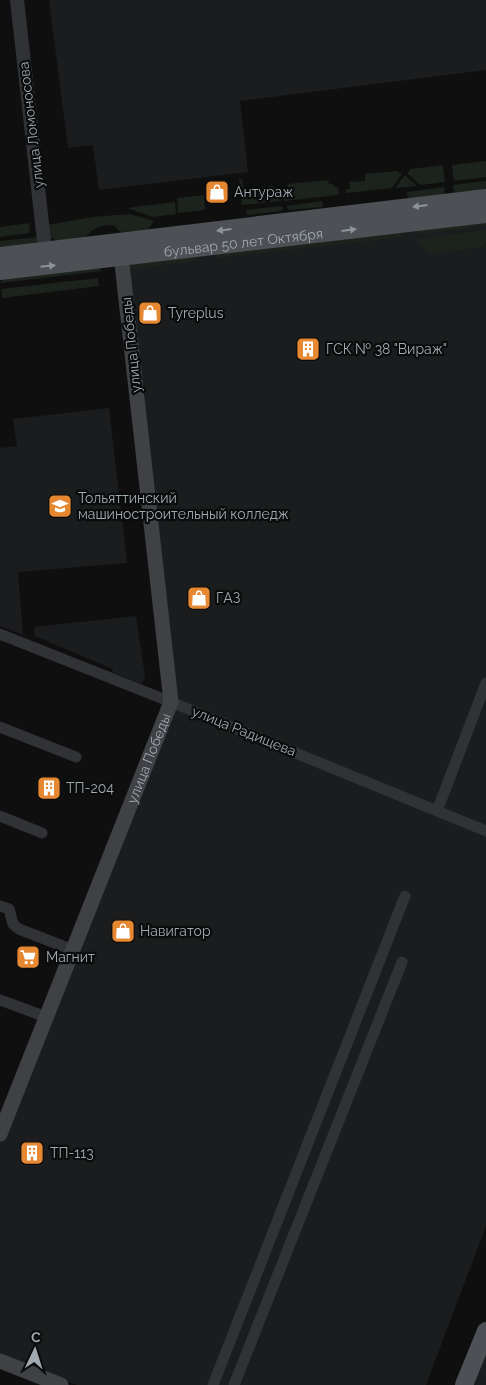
<svg xmlns="http://www.w3.org/2000/svg" width="486" height="1385" viewBox="0 0 486 1385" font-family="Raleway,sans-serif">
	<style>
		.built { fill: #1b1c1d }
		.green { fill: #1c231c }
		.lines { fill: none; stroke-linecap: round; stroke-linejoin: round }
		.minor { stroke: #313235; stroke-width: 11 }
		.tertiary { stroke: #313235; stroke-width: 14 }
		.secondary { stroke: #3f4145; stroke-width: 15 }
		.primary { stroke: #4d5054; stroke-width: 18 }
		.oneway { fill: #8c939a }
		.labels { text-anchor: middle; stroke-width: 4.5; stroke-linejoin: round; paint-order: stroke }
		.street-label { font-size: 14px; fill: #a1a9b1; stroke: #0a0b0b }
		.poi-label { font-size: 14px; fill: #a1a9b1; stroke: #0a0b0b; text-anchor: start }
	</style>
	<rect width="100%" height="100%" fill="#0f0f10"/>
	<path class="built" d="M 49,0 L 486,0 L 486,70 L 240,101 L 248,172 L 99,190 L 93,145 L 68,148 Z
		M 486,223 L 486,1226 L 426,1385 L 77,1385 L 0,1355 L 0,1142 L 176,700 L 127,263 Z
		M 109,408 L 127,563 L 18,572 L 23,635 L 0,626 L 0,448 L 17,446 L 13,419 Z
		M 136,616 L 145,676 L 142,684 L 112,672 L 113,669 L 35,636 L 34,627 Z
		M 486,1331 L 486,1385 L 464,1385 Z"/>
	<path class="green" d="M 486,161 L 486,177 L 454,181 L 452,165 Z
		M 443,165 L 445,182 L 420,185 L 407,173 L 411,169 Z
		M 397,171 L 402,174 L 392,188 L 346,193 L 346,189 L 350,189 L 349,182 L 365,181 L 365,174 Z
		M 405,175 L 417,186 L 395,188 Z
		M 239,179 L 242,179 L 244,189 L 273,186 L 280,195 L 281,201 L 242,205 Z
		M 328,180 L 329,184 L 333,184 L 334,187 L 338,187 L 339,195 L 284,201 L 284,194 L 288,184 Z
		M 486,181 L 486,193 L 454,194 L 453,185 Z
		M 445,187 L 444,196 L 409,202 L 407,192 Z
		M 204,195 L 205,210 L 178,213 L 177,198 Z
		M 322,201 L 323,207 L 288,210 L 287,206 Z
		M 175,202 L 176,214 L 153,217 L 127,208 Z
		M 282,206 L 283,210 L 280,211 L 247,215 L 246,210 Z
		M 130,214 L 154,221 L 148,229 L 143,234 L 132,231 L 120,232 L 114,225 C 99,226 91,228 83,241 L 61,243 L 50,237 L 48,225 L 92,217 Z
		M 486,218 L 486,226 L 416,235 L 417,229 Z
		M 29,223 L 30,233 L 0,237 L 0,227 Z
		M 486,230 L 486,242 L 483,247 L 431,254 L 424,250 L 416,239 Z
		M 400,231 L 403,237 L 216,258 L 215,250 Z
		M 39,237 L 35,245 L 0,251 L 0,241 Z
		M 193,255 L 196,261 L 124,270 L 128,264 Z
		M 99,268 L 102,271 L 0,283 L 3,278 Z
		M 98,278 L 99,286 L 2,298 L 1,289 Z"/>
	<g class="lines">
		<path class="minor" d="M 0,634 L 171,702 L 486,831
			M 0,727 L 76,757
			M 437,811 L 486,683
			M 0,816 L 42,833
			M 0,906 L 9,909 L 13,924 L 19,929 L 73,950
			M 0,1000 L 46,1017
			M 213,1385 L 405,896
			M 234,1385 L 402,962"/>
		<path class="tertiary" d="M 17,0 L 45,250"/>
		<g class="secondary">
			<path id="s1" d="M 0,1134 L 171,702 L 120,246"/>
			<path d="M 0,1361 L 61,1385"/>
		</g>
		<g class="primary">
			<path d="M 0,256 L 486,198"/>
			<path id="s2" d="M 0,271 L 486,214"/>
			<path d="M 464,1385 L 486,1331"/>
		</g>
	</g>
	<defs><path id="oneway-solid" d="M-6-.8H1V-3.2L6.5 0L1 3.2V.8H-6Z" transform="scale(1.25)"/></defs>
	<g class="oneway">
		<use href="#oneway-solid" transform="translate(420 206) rotate(173)"/>
		<use href="#oneway-solid" transform="translate(224 230) rotate(173)"/>
		<use href="#oneway-solid" transform="translate(349 230) rotate(-7)"/>
		<use href="#oneway-solid" transform="translate(48 266) rotate(-6)"/>
	</g>
	<defs>
		<g id="shop-square" transform="scale(1.25)"><rect x="-9" y="-9" width="18" height="18" rx="4" fill="#e68732" stroke="#0a0b0b"/><path d="M-5-2.5h2.3a2.7 3.5 0 0 1 5.4 0H5L5.5 6h-11ZM-1.5-2.5h3a1.5 2.3 0 0 0-3 0Z" fill="#fff"/></g>
		<g id="building-square" transform="scale(1.25)"><rect x="-9" y="-9" width="18" height="18" rx="4" fill="#e68732" stroke="#0a0b0b"/><path d="M-4-6H4V6H1V3H-1V6H-4ZM-2.5-4.3h1.7v1.8h-1.7ZM.8-4.3h1.7v1.8H.8ZM-2.5-1h1.7V.8h-1.7ZM.8-1h1.7V.8H.8Z" fill="#fff"/></g>
		<g id="university-square" transform="scale(1.25)"><rect x="-9" y="-9" width="18" height="18" rx="4" fill="#e68732" stroke="#0a0b0b"/><path d="M0-5L7-2L0 1L-7-2ZM-4 1L0 2.5L4 1V4Q0 6-4 4Z" fill="#fff"/></g>
		<g id="supermarket-square" transform="scale(1.25)"><rect x="-9" y="-9" width="18" height="18" rx="4" fill="#e68732" stroke="#0a0b0b"/><path d="M-6-5.5h2.5l.6 2H6L4.5 2H-2.5L-4.4-4H-6ZM-1.5 3.2a1.3 1.3 0 1 0 .1 0ZM3 3.2a1.3 1.3 0 1 0 .1 0Z" fill="#fff"/></g>
	</defs>
	<g fill-rule="evenodd">
		<use href="#shop-square" x="217" y="192"/>
		<use href="#shop-square" x="150" y="313"/>
		<use href="#building-square" x="308" y="349"/>
		<use href="#university-square" x="60" y="506"/>
		<use href="#shop-square" x="199" y="598"/>
		<use href="#building-square" x="49" y="788"/>
		<use href="#shop-square" x="123" y="931"/>
		<use href="#supermarket-square" x="28" y="957"/>
		<use href="#building-square" x="32" y="1153"/>
	</g>
	<g class="labels">
		<g class="street-label">
			<text transform="translate(31 125) rotate(-97)" y="5">улица Ломоносова</text>
			<text dy="5" stroke="none"><textPath href="#s2" startOffset="245">бульвар 50 лет Октября</textPath></text>
			<text transform="translate(131 345) rotate(-96)" y="5">улица Победы</text>
			<text transform="translate(244 731) rotate(22)" y="5">улица Радищева</text>
			<text dy="5" stroke="none"><textPath href="#s1" startOffset="404">улица Победы</textPath></text>
		</g>
		<g class="poi-label">
			<text x="234" y="197">Антураж</text>
			<text x="168" y="318">Tyreplus</text>
			<text x="326" y="354">ГСК № 38 "Вираж"</text>
			<text x="78" y="503">Тольяттинский<tspan x="78" dy="16">машиностроительный колледж</tspan></text>
			<text x="216" y="603">ГАЗ</text>
			<text x="66" y="793">ТП-204</text>
			<text x="140" y="936">Навигатор</text>
			<text x="46" y="962">Магнит</text>
			<text x="50" y="1158">ТП-113</text>
		</g>
	</g>
	<g transform="translate(35 1350) rotate(4)" stroke="#0a0b0b" stroke-width="4" paint-order="stroke">
	<path d="M0-4L9 19L0 12L-9 19Z" fill="#a1a9b1"/>
	<text y="-8" font-size="14" font-weight="bold" text-anchor="middle" fill="#a1a9b1">С</text>
	</g>
</svg>
